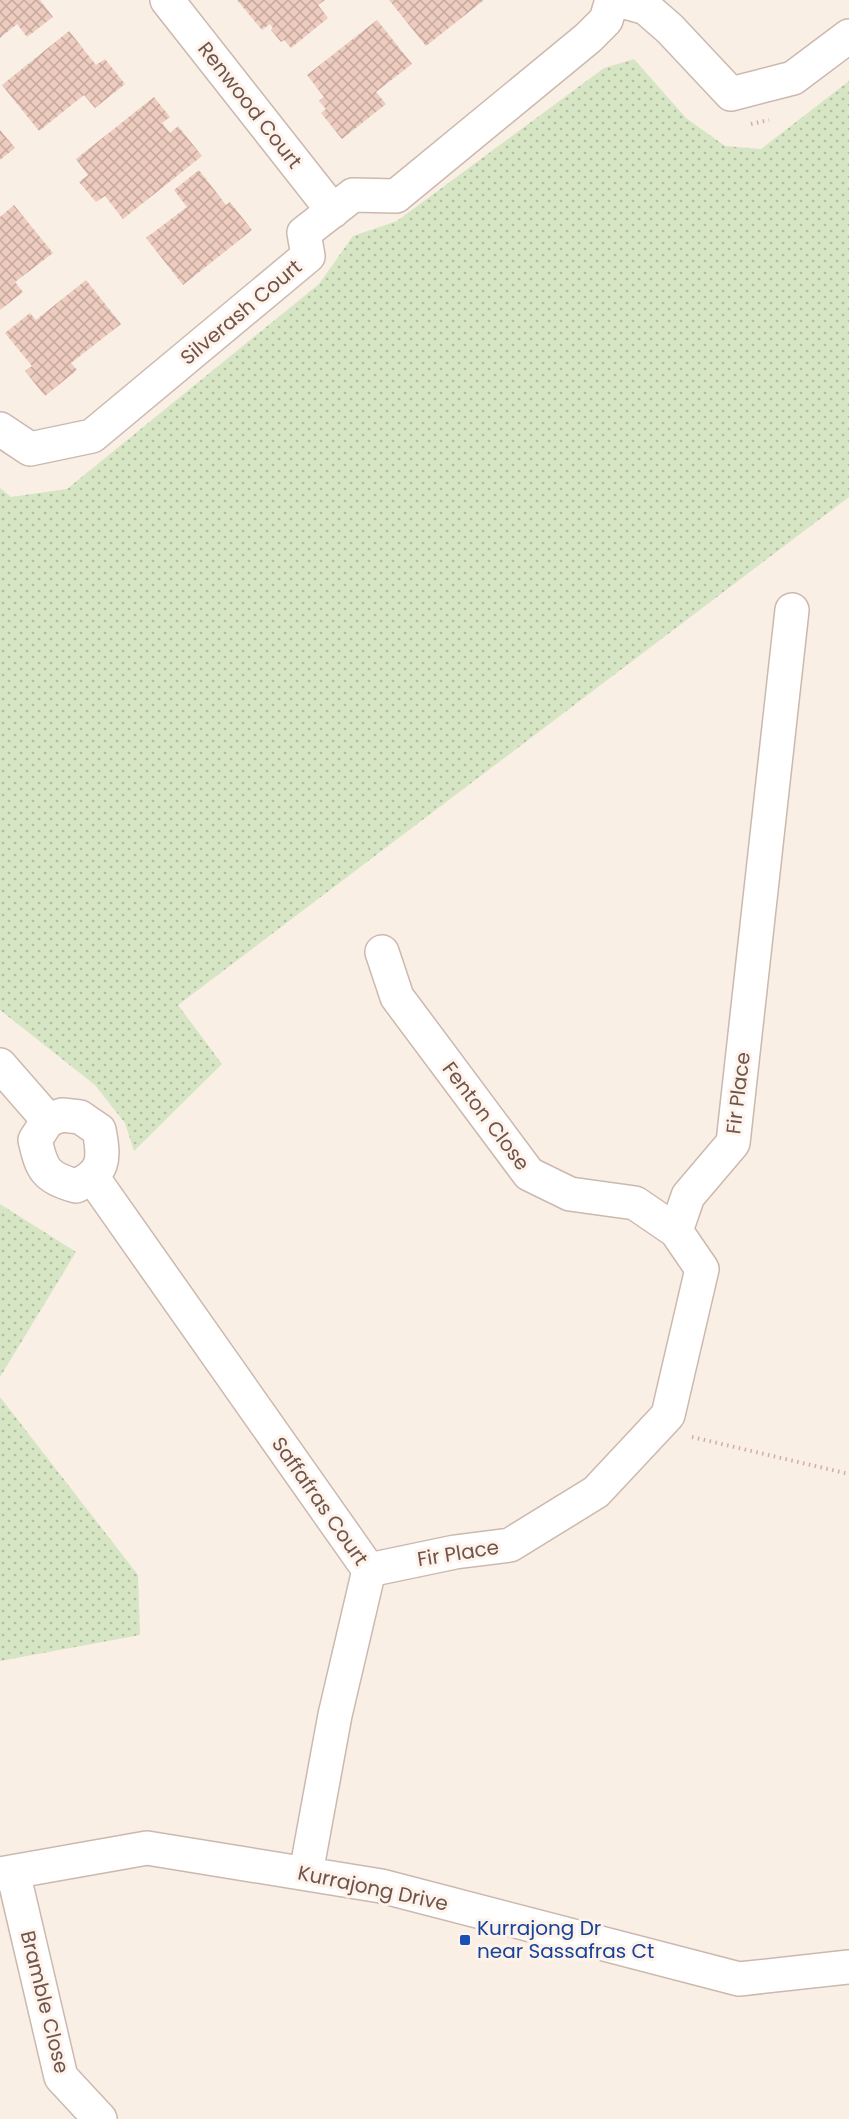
<svg xmlns="http://www.w3.org/2000/svg" width="849" height="2119" viewBox="0 0 849 2119" font-family="Poppins,sans-serif">
	<style>
		.park { fill: url(#park-dots) }
		.building { fill: url(#building-cross-hatch) }
		.lines { fill: none; stroke-linecap: round; stroke-linejoin: round }
		.street-casing { stroke: #ccb8ae; stroke-width: 36 }
		.path { stroke: #d1aea2; stroke-width: 4; stroke-dasharray: 1.5 4.5; stroke-linecap: butt }
		.street { stroke: #fff; stroke-width: 33 }
		.transit-dot { fill: #1a4fb4; stroke: #fdf3ea; stroke-width: 2 }
		.labels { text-anchor: middle; stroke-width: 6; stroke-linejoin: round; paint-order: stroke }
		.street-label { font-size: 20px; fill: #70544c; stroke: #fdf3ea }
		.transit-label { font-size: 20px; fill: #164399; stroke: #fdf3ea; text-anchor: start }
	</style>
	<defs>
		<pattern id="park-dots" width="8" height="8" patternUnits="userSpaceOnUse" patternTransform="scale(1.5)"><rect width="8" height="8" fill="#d6e6c4"/><path d="M2 2h.1M6 6h.1" fill="none" stroke="#b2bda1" stroke-width="1.8" stroke-linecap="round"/></pattern>
		<pattern id="building-cross-hatch" width="8" height="8" patternUnits="userSpaceOnUse" patternTransform="scale(1.5)"><rect width="8" height="8" fill="#edcbbe"/><path d="M0 0l8 8M0 8l8-8" fill="none" stroke="#c4a79d"/></pattern>
	</defs>
	<rect width="100%" height="100%" fill="#faefe4"/>
	<path class="park" d="M 634,59 L 686,118 L 725,146 L 761,149 L 849,81 L 849,497 L 178,1005 L 222,1064 L 134,1151 L 125,1123 L 95,1085 L 0,1010 L 0,488 L 11,497 L 67,489 L 319,284 L 353,236 L 397,221 L 604,68 Z
		M 0,1204 L 76,1252 L 0,1377 Z
		M 0,1397 L 138,1575 L 140,1635 L 0,1661 Z"/>
	<path class="building" d="M 0,0 L 40,0 L 53,17 L 27,37 L 17,24 L 0,38 Z
		M 237,0 L 325,0 L 318,5 L 328,18 L 291,48 L 284,40 L 281,42 L 271,30 L 273,28 L 270,24 L 262,30 Z
		M 389,0 L 484,0 L 426,46 Z
		M 377,20 L 412,64 L 376,92 L 386,104 L 342,139 L 321,113 L 326,109 L 319,101 L 324,97 L 307,75 Z
		M 69,31 L 96,65 L 105,59 L 125,84 L 95,108 L 84,95 L 39,131 L 2,85 Z
		M 154,97 L 170,117 L 162,123 L 170,133 L 178,126 L 202,156 L 123,219 L 105,196 L 96,202 L 79,182 L 88,175 L 76,159 Z
		M 0,130 L 15,148 L 0,160 Z
		M 199,170 L 226,205 L 230,202 L 252,230 L 183,285 L 146,238 L 187,207 L 174,190 Z
		M 14,205 L 53,253 L 15,282 L 23,292 L 0,310 L 0,217 Z
		M 86,280 L 121,324 L 71,363 L 77,370 L 45,396 L 25,371 L 32,366 L 5,333 L 30,313 L 36,320 Z"/>
	<g class="lines">
		<g class="street-casing">
			<path id="street" d="M 167,0 L 333,211
				M 618,0 L 646,8 L 670,29 L 731,94 L 793,78 L 849,36
				M 0,429 L 30,449 L 92,436 L 308,256 L 304,233 L 353,195 L 396,196 L 588,38 L 606,20 L 612,0
				M 382,952 L 397,997 L 529,1174 L 570,1194 L 635,1203 L 676,1231
				M 0,1065 L 48,1120
				M 62,1115 L 80,1117 L 99,1130 C 105,1160 104,1173 76,1186 C 45,1177 42,1170 35,1140 L 48,1120 Z
				M 93,1178 L 369,1570 L 335,1715 L 306,1873
				M 369,1570 L 455,1552 L 510,1545 L 596,1492 L 668,1415 L 702,1269 L 676,1231 L 688,1196 L 733,1143 L 792,610
				M 13,1872 L 61,2077 L 100,2119
				M 0,1874 L 147,1848 L 381,1886 L 739,1979 L 849,1967"/>
		</g>
		<path class="path" d="M 751,124 L 769,120
			M 692,1437 L 849,1474"/>
		<use href="#street" class="street"/>
	</g>
	<rect class="transit-dot" x="459" y="1934" width="12" height="12" rx="3"/>
	<g class="labels">
		<g class="street-label">
			<text transform="translate(250 105) rotate(52)" y="7">Renwood Court</text>
			<text transform="translate(241 312) rotate(-40)" y="7">Silverash Court</text>
			<text transform="translate(738 1093) rotate(-83)" y="7">Fir Place</text>
			<text transform="translate(486 1116) rotate(53)" y="7">Fenton Close</text>
			<text transform="translate(320 1501) rotate(55)" y="7">Saffafras Court</text>
			<text transform="translate(458 1553) rotate(-9)" y="7">Fir Place</text>
			<text transform="translate(373 1888) rotate(12)" y="7">Kurrajong Drive</text>
			<text transform="translate(45 2002) rotate(76)" y="7">Bramble Close</text>
		</g>
		<g class="transit-label">
			<text x="477" y="1935">Kurrajong Dr<tspan x="477" dy="23">near Sassafras Ct</tspan></text>
		</g>
	</g>
</svg>
